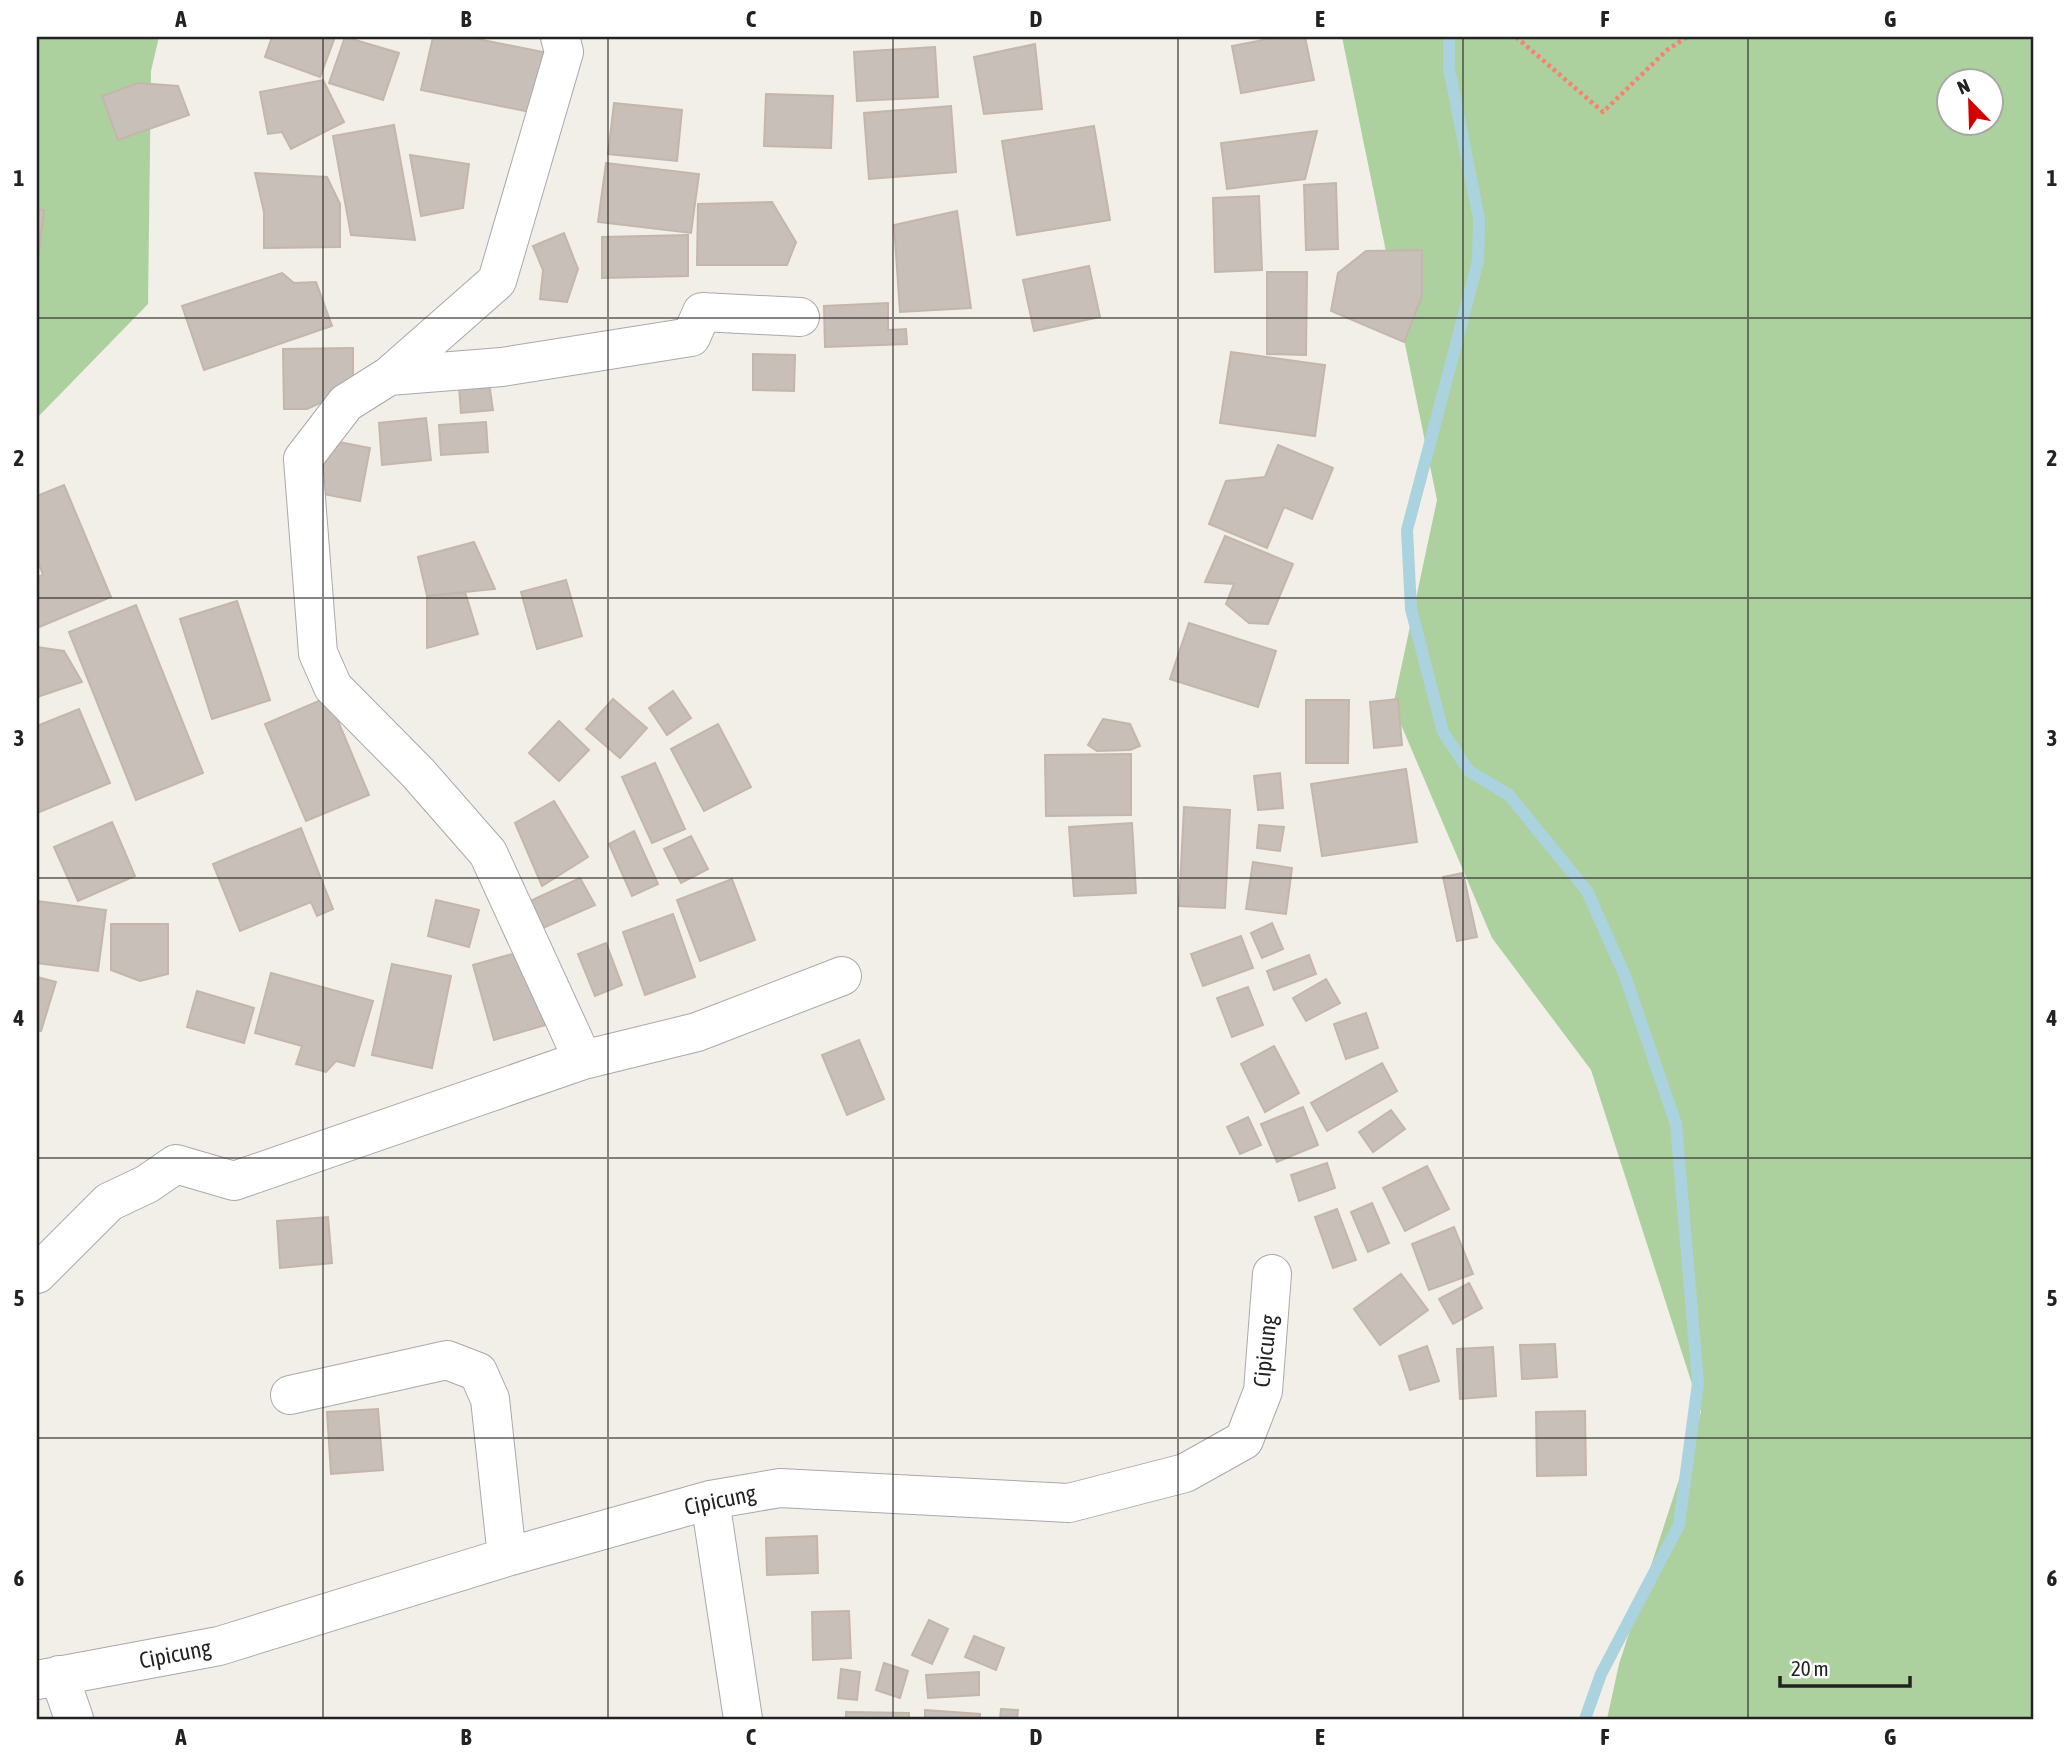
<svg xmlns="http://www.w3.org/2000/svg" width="2071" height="1756" viewBox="0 0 2071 1756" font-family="'Asap Condensed',sans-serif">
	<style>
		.forest { fill: #add19e; fill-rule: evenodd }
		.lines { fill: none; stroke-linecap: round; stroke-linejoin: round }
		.stream { stroke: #aad3df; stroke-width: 12 }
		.building { fill: #c7bfb8; stroke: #c4b6ab; stroke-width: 2 }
		.minor-casing { stroke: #a9a9a9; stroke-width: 40 }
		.path { stroke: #fa8072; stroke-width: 4.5; stroke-dasharray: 3.5 3.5; stroke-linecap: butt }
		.minor { stroke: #fff; stroke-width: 38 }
		.grid { fill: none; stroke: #222; stroke-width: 2; stroke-opacity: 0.55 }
		.labels { text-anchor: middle; stroke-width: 5; stroke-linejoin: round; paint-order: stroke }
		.street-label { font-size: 23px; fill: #222; stroke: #fff }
		.neatline { fill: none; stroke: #222; stroke-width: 2.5 }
		.grid-label { font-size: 23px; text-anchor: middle; font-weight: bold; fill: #222 }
	</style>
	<rect width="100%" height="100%" fill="#f2efe9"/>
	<path class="forest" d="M 37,37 L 159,37 L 151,71 L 148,304 L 37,418 Z
		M 1342,37 L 2034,37 L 2034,1719 L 1607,1719 L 1619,1664 L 1701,1412 L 1591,1070 L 1492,938 L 1393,706 L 1437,500 ZM 1948,80 L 1990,80 L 1990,122 L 1948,122 Z"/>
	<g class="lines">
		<path class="stream" d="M 1449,37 L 1449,68 L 1479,219 L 1478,261 L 1407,530 L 1411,609 L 1443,732 L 1469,771 L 1509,795 L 1587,891 L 1625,976 L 1676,1124 L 1698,1383 L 1679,1525 L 1601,1674 L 1585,1719"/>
	</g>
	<path class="building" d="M 272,37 L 335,37 L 320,77 L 265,57 Z
		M 345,37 L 399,53 L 383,100 L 329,83 Z
		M 433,37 L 468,37 L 553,54 L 540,114 L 421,90 Z
		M 1279,37 L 1305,37 L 1314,80 L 1241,93 L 1232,46 Z
		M 1035,44 L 1042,109 L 984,114 L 974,57 Z
		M 935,47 L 938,97 L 857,101 L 854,52 Z
		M 323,80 L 344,122 L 291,149 L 282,132 L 268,134 L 260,92 Z
		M 138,83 L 178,86 L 189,115 L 118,140 L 102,96 Z
		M 766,94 L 833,96 L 831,148 L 764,146 Z
		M 614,103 L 682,110 L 677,161 L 608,154 Z
		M 951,106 L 956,172 L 869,179 L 864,113 Z
		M 394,125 L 415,240 L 351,235 L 333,136 Z
		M 1094,126 L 1110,220 L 1017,235 L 1002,141 Z
		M 1317,131 L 1305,179 L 1227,189 L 1221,143 Z
		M 410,155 L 469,164 L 463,208 L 421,216 Z
		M 606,163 L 699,174 L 691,233 L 598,222 Z
		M 255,173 L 327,177 L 340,204 L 340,247 L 264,248 L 264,212 Z
		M 1336,183 L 1338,249 L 1306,250 L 1304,185 Z
		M 1259,196 L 1262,270 L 1215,272 L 1213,198 Z
		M 772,202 L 796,242 L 787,265 L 697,265 L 698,204 Z
		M 37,209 L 44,210 L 37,267 Z
		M 957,211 L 971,308 L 900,312 L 894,225 Z
		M 564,233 L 578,269 L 567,302 L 540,299 L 543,270 L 533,246 Z
		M 688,235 L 688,276 L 602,278 L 602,237 Z
		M 1422,250 L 1422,296 L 1404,342 L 1331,311 L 1338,273 L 1366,251 Z
		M 1089,266 L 1100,317 L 1034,331 L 1023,280 Z
		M 1267,272 L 1307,272 L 1306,355 L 1267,354 Z
		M 282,273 L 294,283 L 316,282 L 332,326 L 204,370 L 182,306 Z
		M 888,303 L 888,330 L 906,329 L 907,344 L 825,347 L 824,306 Z
		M 353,348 L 353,388 L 307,409 L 284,409 L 283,349 Z
		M 1231,352 L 1325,365 L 1315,436 L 1220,423 Z
		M 753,354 L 795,355 L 794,391 L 753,390 Z
		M 489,383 L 493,410 L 461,413 L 459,387 Z
		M 426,418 L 431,460 L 382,465 L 379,423 Z
		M 486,422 L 488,452 L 441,455 L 439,425 Z
		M 329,440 L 370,448 L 360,501 L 318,493 Z
		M 1278,445 L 1333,468 L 1312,519 L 1284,507 L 1267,548 L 1209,524 L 1226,481 L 1265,477 Z
		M 64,485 L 111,597 L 37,628 L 37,577 L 43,575 L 37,559 L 37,496 Z
		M 1225,536 L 1293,564 L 1268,624 L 1249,623 L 1226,604 L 1234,584 L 1205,582 Z
		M 474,542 L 495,589 L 427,596 L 418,557 Z
		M 566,580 L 582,636 L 537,649 L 521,592 Z
		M 465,592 L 478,634 L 427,648 L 427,596 Z
		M 237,601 L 270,700 L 212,719 L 180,619 Z
		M 136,605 L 203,773 L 136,800 L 69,632 Z
		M 1189,623 L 1276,651 L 1258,707 L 1170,679 Z
		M 37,647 L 64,651 L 82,682 L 37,697 Z
		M 673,691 L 691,718 L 667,735 L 649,708 Z
		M 328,697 L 369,795 L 306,821 L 265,724 Z
		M 613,699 L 647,728 L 620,758 L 586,729 Z
		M 1398,699 L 1402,745 L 1374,748 L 1370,702 Z
		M 1306,700 L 1349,700 L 1348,763 L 1306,763 Z
		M 79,709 L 110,783 L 37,813 L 37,726 Z
		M 1103,719 L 1130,724 L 1140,746 L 1130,750 L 1097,751 L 1088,745 Z
		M 559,721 L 589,750 L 559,781 L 529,753 Z
		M 718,724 L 751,787 L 704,811 L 671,749 Z
		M 1131,754 L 1131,815 L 1046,816 L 1045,755 Z
		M 655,763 L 685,829 L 652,843 L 622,777 Z
		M 1406,769 L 1417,842 L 1322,856 L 1311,784 Z
		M 1280,773 L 1283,808 L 1258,810 L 1254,776 Z
		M 554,801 L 588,857 L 542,886 L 515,823 Z
		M 1184,807 L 1230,810 L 1225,908 L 1179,906 Z
		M 112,822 L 135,876 L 78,901 L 54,847 Z
		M 1132,823 L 1136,893 L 1074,896 L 1069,827 Z
		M 1259,825 L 1284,827 L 1280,851 L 1257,848 Z
		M 301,828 L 333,909 L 317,916 L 311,902 L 240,931 L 213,864 Z
		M 634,831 L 658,884 L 632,896 L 609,844 Z
		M 691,836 L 708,869 L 681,883 L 664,849 Z
		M 1253,862 L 1292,868 L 1286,914 L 1246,909 Z
		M 1463,873 L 1477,937 L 1457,941 L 1443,877 Z
		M 580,878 L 595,905 L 543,928 L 528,902 Z
		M 732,879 L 755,940 L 700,961 L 677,900 Z
		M 436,900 L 479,910 L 469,947 L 428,936 Z
		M 37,901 L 106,910 L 98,971 L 37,963 Z
		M 673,914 L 695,977 L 645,995 L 623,932 Z
		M 1272,923 L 1283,949 L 1262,958 L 1251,933 Z
		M 111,924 L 168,924 L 168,974 L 140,981 L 111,970 Z
		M 1241,936 L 1253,968 L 1203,986 L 1191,954 Z
		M 606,943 L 622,985 L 595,996 L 578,954 Z
		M 530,949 L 552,1023 L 494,1040 L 473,965 Z
		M 1309,955 L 1316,974 L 1274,990 L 1267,971 Z
		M 392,964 L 451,976 L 432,1068 L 372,1055 Z
		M 271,973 L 373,1001 L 354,1066 L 336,1061 L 326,1072 L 296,1064 L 302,1046 L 255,1033 Z
		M 37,977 L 56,982 L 41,1031 L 37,1030 Z
		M 1326,979 L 1340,1003 L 1306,1021 L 1293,998 Z
		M 1248,987 L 1263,1025 L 1232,1037 L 1217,998 Z
		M 197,991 L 254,1008 L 244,1043 L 187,1027 Z
		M 1366,1013 L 1378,1048 L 1346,1059 L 1334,1024 Z
		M 859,1040 L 884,1099 L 847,1115 L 822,1055 Z
		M 1274,1046 L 1299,1093 L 1265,1112 L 1241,1064 Z
		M 1382,1063 L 1397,1091 L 1327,1131 L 1311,1103 Z
		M 1303,1107 L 1318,1145 L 1277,1162 L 1261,1124 Z
		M 1391,1110 L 1405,1129 L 1373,1152 L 1359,1132 Z
		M 1248,1117 L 1261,1145 L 1240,1154 L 1227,1127 Z
		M 1327,1163 L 1335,1188 L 1299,1201 L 1291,1175 Z
		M 1427,1166 L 1449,1209 L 1405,1231 L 1383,1188 Z
		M 1372,1203 L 1389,1243 L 1368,1252 L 1351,1212 Z
		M 1337,1209 L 1356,1260 L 1333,1268 L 1315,1217 Z
		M 328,1217 L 332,1263 L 280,1268 L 277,1221 Z
		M 1454,1227 L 1473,1274 L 1429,1290 L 1412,1244 Z
		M 1401,1274 L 1428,1310 L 1380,1345 L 1354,1309 Z
		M 1469,1283 L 1482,1308 L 1453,1324 L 1439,1299 Z
		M 1555,1344 L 1557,1377 L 1522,1379 L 1520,1345 Z
		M 1427,1346 L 1439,1381 L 1410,1390 L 1399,1356 Z
		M 1493,1347 L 1496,1396 L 1460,1399 L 1457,1349 Z
		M 378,1409 L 383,1470 L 331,1474 L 327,1412 Z
		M 1585,1411 L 1586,1475 L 1537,1476 L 1536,1412 Z
		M 817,1536 L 818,1573 L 767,1575 L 766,1538 Z
		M 849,1611 L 851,1658 L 813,1660 L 812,1612 Z
		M 929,1620 L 948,1629 L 932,1664 L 912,1655 Z
		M 974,1636 L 1004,1648 L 996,1670 L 965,1657 Z
		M 884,1663 L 908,1671 L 900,1698 L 876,1690 Z
		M 841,1669 L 860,1672 L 857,1700 L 838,1698 Z
		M 979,1672 L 979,1695 L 928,1698 L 926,1675 Z
		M 1001,1709 L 1018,1710 L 1017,1719 L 1000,1719 Z
		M 925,1710 L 980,1714 L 980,1719 L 925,1719 Z
		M 846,1712 L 909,1713 L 909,1719 L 846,1719 Z"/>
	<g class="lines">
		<g class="minor-casing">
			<path id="minor" d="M 560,37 L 564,52 L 497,281 L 389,376 L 346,403 L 303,459 L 318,653 L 333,687 L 418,773 L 488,853 L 583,1060
				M 389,376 L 502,367 L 691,337 L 702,312 L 800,317
				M 37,1274 L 109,1202 L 147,1184 L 176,1164 L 234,1181 L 583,1060 L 697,1032 L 842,976
				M 290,1395 L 447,1360 L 478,1372 L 490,1399 L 507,1557
				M 710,1500 L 743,1719
				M 59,1675 L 74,1719
				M 37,1680 L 219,1646 L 507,1557 L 710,1500 L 780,1488 L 1069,1503 L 1185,1473 L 1244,1440 L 1263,1391 L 1272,1274"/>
		</g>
		<path class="path" d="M 1516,37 L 1603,112 L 1667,50 L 1687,37"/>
		<use href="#minor" class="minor"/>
	</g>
	<path class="grid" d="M 323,37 L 323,1719M 608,37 L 608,1719M 893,37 L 893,1719M 1178,37 L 1178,1719M 1463,37 L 1463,1719M 1748,37 L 1748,1719M 37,318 L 2034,318M 37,598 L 2034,598M 37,878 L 2034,878M 37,1158 L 2034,1158M 37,1438 L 2034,1438"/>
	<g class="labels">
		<g class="street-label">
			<text transform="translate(1265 1351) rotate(-84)" y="8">Cipicung</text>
			<text transform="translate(720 1500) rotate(-12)" y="8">Cipicung</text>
			<text transform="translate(175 1654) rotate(-11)" y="8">Cipicung</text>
		</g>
	</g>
	<rect width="2071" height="1756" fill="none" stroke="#ffffff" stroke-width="77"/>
	<g transform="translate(1970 102) rotate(337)"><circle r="33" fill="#ffffff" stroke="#a7a7a7" stroke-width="2"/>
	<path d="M0-5L12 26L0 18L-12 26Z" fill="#d40000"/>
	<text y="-10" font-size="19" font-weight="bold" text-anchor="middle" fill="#222222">N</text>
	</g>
	<path d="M1780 1676v10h130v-10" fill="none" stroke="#222222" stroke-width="3.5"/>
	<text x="1791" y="1676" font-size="21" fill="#222222" stroke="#ffffff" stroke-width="5" paint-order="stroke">20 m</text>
	<rect x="38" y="38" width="1994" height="1680" class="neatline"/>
	<g class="grid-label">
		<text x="181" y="27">A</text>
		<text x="466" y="27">B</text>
		<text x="751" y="27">C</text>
		<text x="1036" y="27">D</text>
		<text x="1320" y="27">E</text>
		<text x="1605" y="27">F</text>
		<text x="1890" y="27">G</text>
		<text x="19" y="186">1</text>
		<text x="2052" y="186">1</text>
		<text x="19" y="466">2</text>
		<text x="2052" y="466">2</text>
		<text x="19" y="746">3</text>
		<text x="2052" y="746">3</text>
		<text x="19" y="1026">4</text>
		<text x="2052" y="1026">4</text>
		<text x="19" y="1306">5</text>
		<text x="2052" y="1306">5</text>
		<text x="19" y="1586">6</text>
		<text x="2052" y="1586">6</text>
		<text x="181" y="1745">A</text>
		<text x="466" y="1745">B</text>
		<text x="751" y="1745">C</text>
		<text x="1036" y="1745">D</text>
		<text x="1320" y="1745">E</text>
		<text x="1605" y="1745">F</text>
		<text x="1890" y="1745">G</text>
	</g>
</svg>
